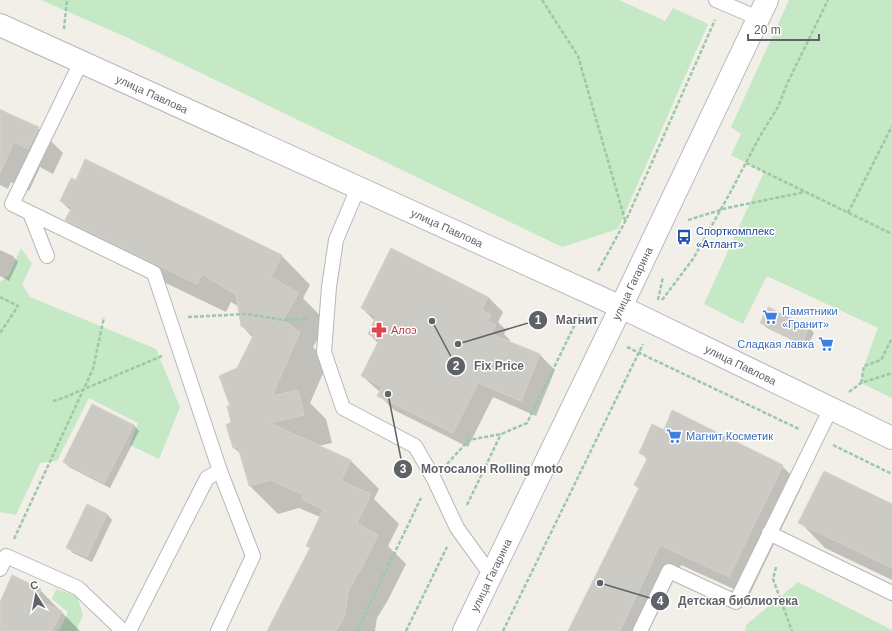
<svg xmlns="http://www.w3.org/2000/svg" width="892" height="631" viewBox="0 0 892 631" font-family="Arial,sans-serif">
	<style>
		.green { fill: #c5e8c5 }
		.shadow { fill: #0003 }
		.building { fill: #cccac5; stroke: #d6d1c6 }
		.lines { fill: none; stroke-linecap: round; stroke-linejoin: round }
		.service-casing { stroke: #b5b8bc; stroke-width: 16 }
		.minor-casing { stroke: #b5b8bc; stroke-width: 24 }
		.tertiary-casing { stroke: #b5b8bc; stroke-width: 24 }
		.secondary-casing { stroke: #b6babf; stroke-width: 24 }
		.path { stroke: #9cc7a9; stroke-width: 2.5; stroke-dasharray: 4 2; stroke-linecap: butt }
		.service { stroke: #fff; stroke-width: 14 }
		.minor { stroke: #fff; stroke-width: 22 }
		.tertiary { stroke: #fff; stroke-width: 22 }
		.secondary { stroke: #fff; stroke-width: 22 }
		.labels { text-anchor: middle; stroke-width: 3; stroke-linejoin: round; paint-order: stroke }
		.street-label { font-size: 11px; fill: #5f6368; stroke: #fff }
		.transit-label { font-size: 11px; fill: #164399; stroke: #fff; text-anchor: start }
		.shop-label { font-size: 11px; fill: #366cbe; stroke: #fff; text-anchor: start }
		.health-label { font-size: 11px; fill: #be3a42; stroke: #fff; text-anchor: start }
		.leader { fill: none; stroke: #5f6368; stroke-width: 1.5 }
		.callout-dot { fill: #5f6368; stroke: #fff; stroke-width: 1.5 }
		.mark-label { font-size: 12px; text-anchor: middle; font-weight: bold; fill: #fff }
		.callout-label { font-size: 12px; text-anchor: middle; font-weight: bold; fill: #5f6368; stroke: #fff; stroke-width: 3; stroke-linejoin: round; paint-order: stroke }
	</style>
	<rect width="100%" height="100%" fill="#f1efe8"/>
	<path class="green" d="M 41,0 L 619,0 L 665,21 L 673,8 L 708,24 L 618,229 L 562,247 L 126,37 Z
		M 789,0 L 892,0 L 892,398 L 861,383 L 864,366 L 878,328 L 767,276 L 743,324 L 704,304 L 764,172 L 731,155 L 741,134 L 731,127 Z
		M 21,248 L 32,264 L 22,284 L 30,297 L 156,349 L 180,407 L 159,459 L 130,445 L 138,423 L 89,398 L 57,461 L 40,463 L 16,515 L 0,512 L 0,282 L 9,275 Z
		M 798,582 L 892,630 L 892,631 L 745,631 L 746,625 Z
		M 56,589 L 77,596 L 83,615 L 76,631 L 59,631 L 68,612 L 52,599 Z"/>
	<path class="shadow" d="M 0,109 L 38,128 L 63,153 L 53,174 L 40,167 L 29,191 L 11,182 L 8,189 L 0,185 Z
		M 86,161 L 282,256 L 310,285 L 303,298 L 327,323 L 313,347 L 328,362 L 310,403 L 326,419 L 332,443 L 318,446 L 351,461 L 379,489 L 374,499 L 399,524 L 388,546 L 406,564 L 388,600 L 377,618 L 375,631 L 269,631 L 311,549 L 307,545 L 320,517 L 299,508 L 278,514 L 250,486 L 242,455 L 233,447 L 231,406 L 237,369 L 253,338 L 242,326 L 239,307 L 231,302 L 226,312 L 95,249 L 66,220 L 71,211 L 61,201 L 76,181 Z
		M 0,250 L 13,256 L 18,262 L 9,281 L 0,276 Z
		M 488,297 L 503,312 L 498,322 L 506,330 L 504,334 L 510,340 L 509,343 L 540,355 L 555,370 L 536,416 L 493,397 L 468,447 L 394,410 L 379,395 L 380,392 L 362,376 L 378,343 L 369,334 L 375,321 L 362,308 Z
		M 769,308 L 809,327 L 814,333 L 807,347 L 767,328 L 762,323 Z
		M 134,425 L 139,431 L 110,488 L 69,467 L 64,462 Z
		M 664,431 L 782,466 L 802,486 L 749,596 L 681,565 L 649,631 L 569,631 L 639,489 L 635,485 L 648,460 L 641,453 Z
		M 87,506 L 107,514 L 112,520 L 92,562 L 73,553 L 68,548 Z
		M 892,506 L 892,580 L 825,548 L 800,522 Z
		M 40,590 L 80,631 L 0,631 L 0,604 Z"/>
	<path class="building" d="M 0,110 L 39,127 L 28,149 L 14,142 L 0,173 Z
		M 85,159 L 282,255 L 271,277 L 299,293 L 283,320 L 300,332 L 272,396 L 298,390 L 304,415 L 270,423 L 351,460 L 341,481 L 371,494 L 357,523 L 378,535 L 360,571 L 349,589 L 344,617 L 336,631 L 267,631 L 310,548 L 306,546 L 323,510 L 302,499 L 304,495 L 270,480 L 249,486 L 238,447 L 233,448 L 226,425 L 231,422 L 227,406 L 230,406 L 219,376 L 237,368 L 254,334 L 241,326 L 236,295 L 202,274 L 197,284 L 65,220 L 72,207 L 60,201 L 71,178 L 76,180 Z
		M 391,248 L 488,297 L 482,310 L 491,314 L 488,321 L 496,325 L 491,334 L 540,354 L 521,401 L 478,383 L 453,433 L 377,396 L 382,387 L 361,376 L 379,340 L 368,334 L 376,316 L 361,308 Z
		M 768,307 L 809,327 L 802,343 L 760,323 Z
		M 92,404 L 134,425 L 104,483 L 63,462 Z
		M 672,410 L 783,465 L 729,577 L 660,545 L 620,631 L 568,631 L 639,488 L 634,485 L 648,457 L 639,453 L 652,424 L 664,430 Z
		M 824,471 L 892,504 L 892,568 L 798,523 Z
		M 87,504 L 107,514 L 87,557 L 66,548 Z
		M 12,575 L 41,589 L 36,600 L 62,611 L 52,631 L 0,631 L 0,602 Z"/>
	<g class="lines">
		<g class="service-casing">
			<path id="service" d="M 716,0 L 758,18
				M 81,62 L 12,204 L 154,273 L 220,471 L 253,556 L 218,631
				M 358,188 L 336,240 L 329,287 L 324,352 L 343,408 L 415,446 L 434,479 L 457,528 L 491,575
				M 30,213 L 47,256
				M 769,533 L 892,593
				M 0,569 L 6,556 L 78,588 L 123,631
				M 129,631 L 207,478 L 220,471
				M 640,631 L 669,571 L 736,602 L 831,408"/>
		</g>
		<g class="minor-casing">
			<g id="minor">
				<path id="s1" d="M 0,25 L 621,307"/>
			</g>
		</g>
		<g class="tertiary-casing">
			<g id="tertiary">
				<path id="s2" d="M 621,307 L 892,438"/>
			</g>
		</g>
		<g class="secondary-casing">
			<g id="secondary">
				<path id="s3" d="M 464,631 L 621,307 L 767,0"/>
			</g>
		</g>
		<path class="path" d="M 542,0 L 578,56 L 625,220
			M 64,29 L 67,0
			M 746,163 L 892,234
			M 848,213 L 892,126
			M 688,220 L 727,208 L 805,192
			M 598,271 L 626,220 L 645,178 L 715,20
			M 0,297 L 18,306 L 0,333
			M 658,300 L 663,277
			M 662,300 L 693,259 L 730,193 L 760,136 L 778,107 L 787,84 L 828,0
			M 188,317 L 247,314 L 283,320 L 308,319
			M 627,347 L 799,429
			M 861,383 L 864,366 L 881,360 L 892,338
			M 849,392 L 861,383 L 892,373
			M 53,401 L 63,398 L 162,356
			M 833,445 L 892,474
			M 447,464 L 469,440 L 501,434 L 527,423 L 580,314
			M 467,505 L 501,434
			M 14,539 L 93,369 L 104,317
			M 776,567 L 773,579 L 792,631
			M 357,631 L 421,498
			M 406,631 L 447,547
			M 503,631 L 643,344"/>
		<use href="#service" class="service"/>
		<use href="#minor" class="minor"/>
		<use href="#tertiary" class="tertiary"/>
		<use href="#secondary" class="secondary"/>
	</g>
	<defs>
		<g id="bus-bare" transform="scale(1.2)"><path d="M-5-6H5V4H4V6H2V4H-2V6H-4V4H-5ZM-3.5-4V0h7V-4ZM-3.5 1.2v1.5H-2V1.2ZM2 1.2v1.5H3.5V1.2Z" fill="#1a4fb4" stroke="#fff" stroke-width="2.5" paint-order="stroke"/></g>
		<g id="supermarket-bare" transform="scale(1.2)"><path d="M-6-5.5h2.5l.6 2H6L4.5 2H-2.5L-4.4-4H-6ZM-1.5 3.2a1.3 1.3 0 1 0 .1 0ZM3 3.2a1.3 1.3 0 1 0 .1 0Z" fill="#3f7fe0" stroke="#fff" stroke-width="2.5" paint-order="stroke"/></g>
		<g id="pharmacy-bare" transform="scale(1.2)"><path d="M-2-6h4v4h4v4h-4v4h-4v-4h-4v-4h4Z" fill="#e0444e" stroke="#fff" stroke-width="2.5" paint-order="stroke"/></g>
	</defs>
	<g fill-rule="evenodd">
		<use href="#bus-bare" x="684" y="237"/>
		<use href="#supermarket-bare" x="770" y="317"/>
		<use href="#pharmacy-bare" x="379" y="330"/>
		<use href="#supermarket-bare" x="826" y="344"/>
		<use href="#supermarket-bare" x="674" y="436"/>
	</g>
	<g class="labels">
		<g class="street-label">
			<text dy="4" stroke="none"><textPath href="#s1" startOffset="167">улица Павлова</textPath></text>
			<text dy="4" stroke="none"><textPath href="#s1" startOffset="491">улица Павлова</textPath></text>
			<text dy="4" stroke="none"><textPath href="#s3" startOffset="386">улица Гагарина</textPath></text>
			<text dy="4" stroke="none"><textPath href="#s2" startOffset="133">улица Павлова</textPath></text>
			<text dy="4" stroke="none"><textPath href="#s3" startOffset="62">улица Гагарина</textPath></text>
		</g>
		<g class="transit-label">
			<text x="696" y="235">Спорткомплекс<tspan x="696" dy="13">«Атлант»</tspan></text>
		</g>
		<g class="shop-label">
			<text x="782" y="315">Памятники<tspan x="782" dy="13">«Гранит»</tspan></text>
			<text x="814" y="348" text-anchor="end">Сладкая лавка</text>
			<text x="686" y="440">Магнит Косметик</text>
		</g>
		<g class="health-label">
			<text x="391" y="334">Алоэ</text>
		</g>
	</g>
	<path class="leader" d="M458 344L538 320M432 321L456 366M388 394L403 469M600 583L660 601"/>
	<g class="callout-dot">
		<circle cx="458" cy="344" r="4"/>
		<circle cx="432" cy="321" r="4"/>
		<circle cx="388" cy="394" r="4"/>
		<circle cx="600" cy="583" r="4"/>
		<circle cx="538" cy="320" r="10"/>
		<circle cx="456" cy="366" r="10"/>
		<circle cx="403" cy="469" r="10"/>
		<circle cx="660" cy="601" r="10"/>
	</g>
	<g class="mark-label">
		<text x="538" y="324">1</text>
		<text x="456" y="370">2</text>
		<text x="403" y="473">3</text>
		<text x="660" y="605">4</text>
	</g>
	<g class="callout-label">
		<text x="577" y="324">Магнит</text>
		<text x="499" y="370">Fix Price</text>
		<text x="492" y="473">Мотосалон Rolling moto</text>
		<text x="738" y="605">Детская библиотека</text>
	</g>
	<g transform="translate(36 595) rotate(349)" stroke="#ffffff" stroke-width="3" paint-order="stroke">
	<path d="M0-3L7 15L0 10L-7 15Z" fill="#5f6368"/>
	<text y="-6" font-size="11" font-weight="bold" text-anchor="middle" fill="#5f6368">С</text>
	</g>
	<path d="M748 34v6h71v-6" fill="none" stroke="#5f6368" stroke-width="2"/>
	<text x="754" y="34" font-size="12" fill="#5f6368" stroke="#ffffff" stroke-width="3" paint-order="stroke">20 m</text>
</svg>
